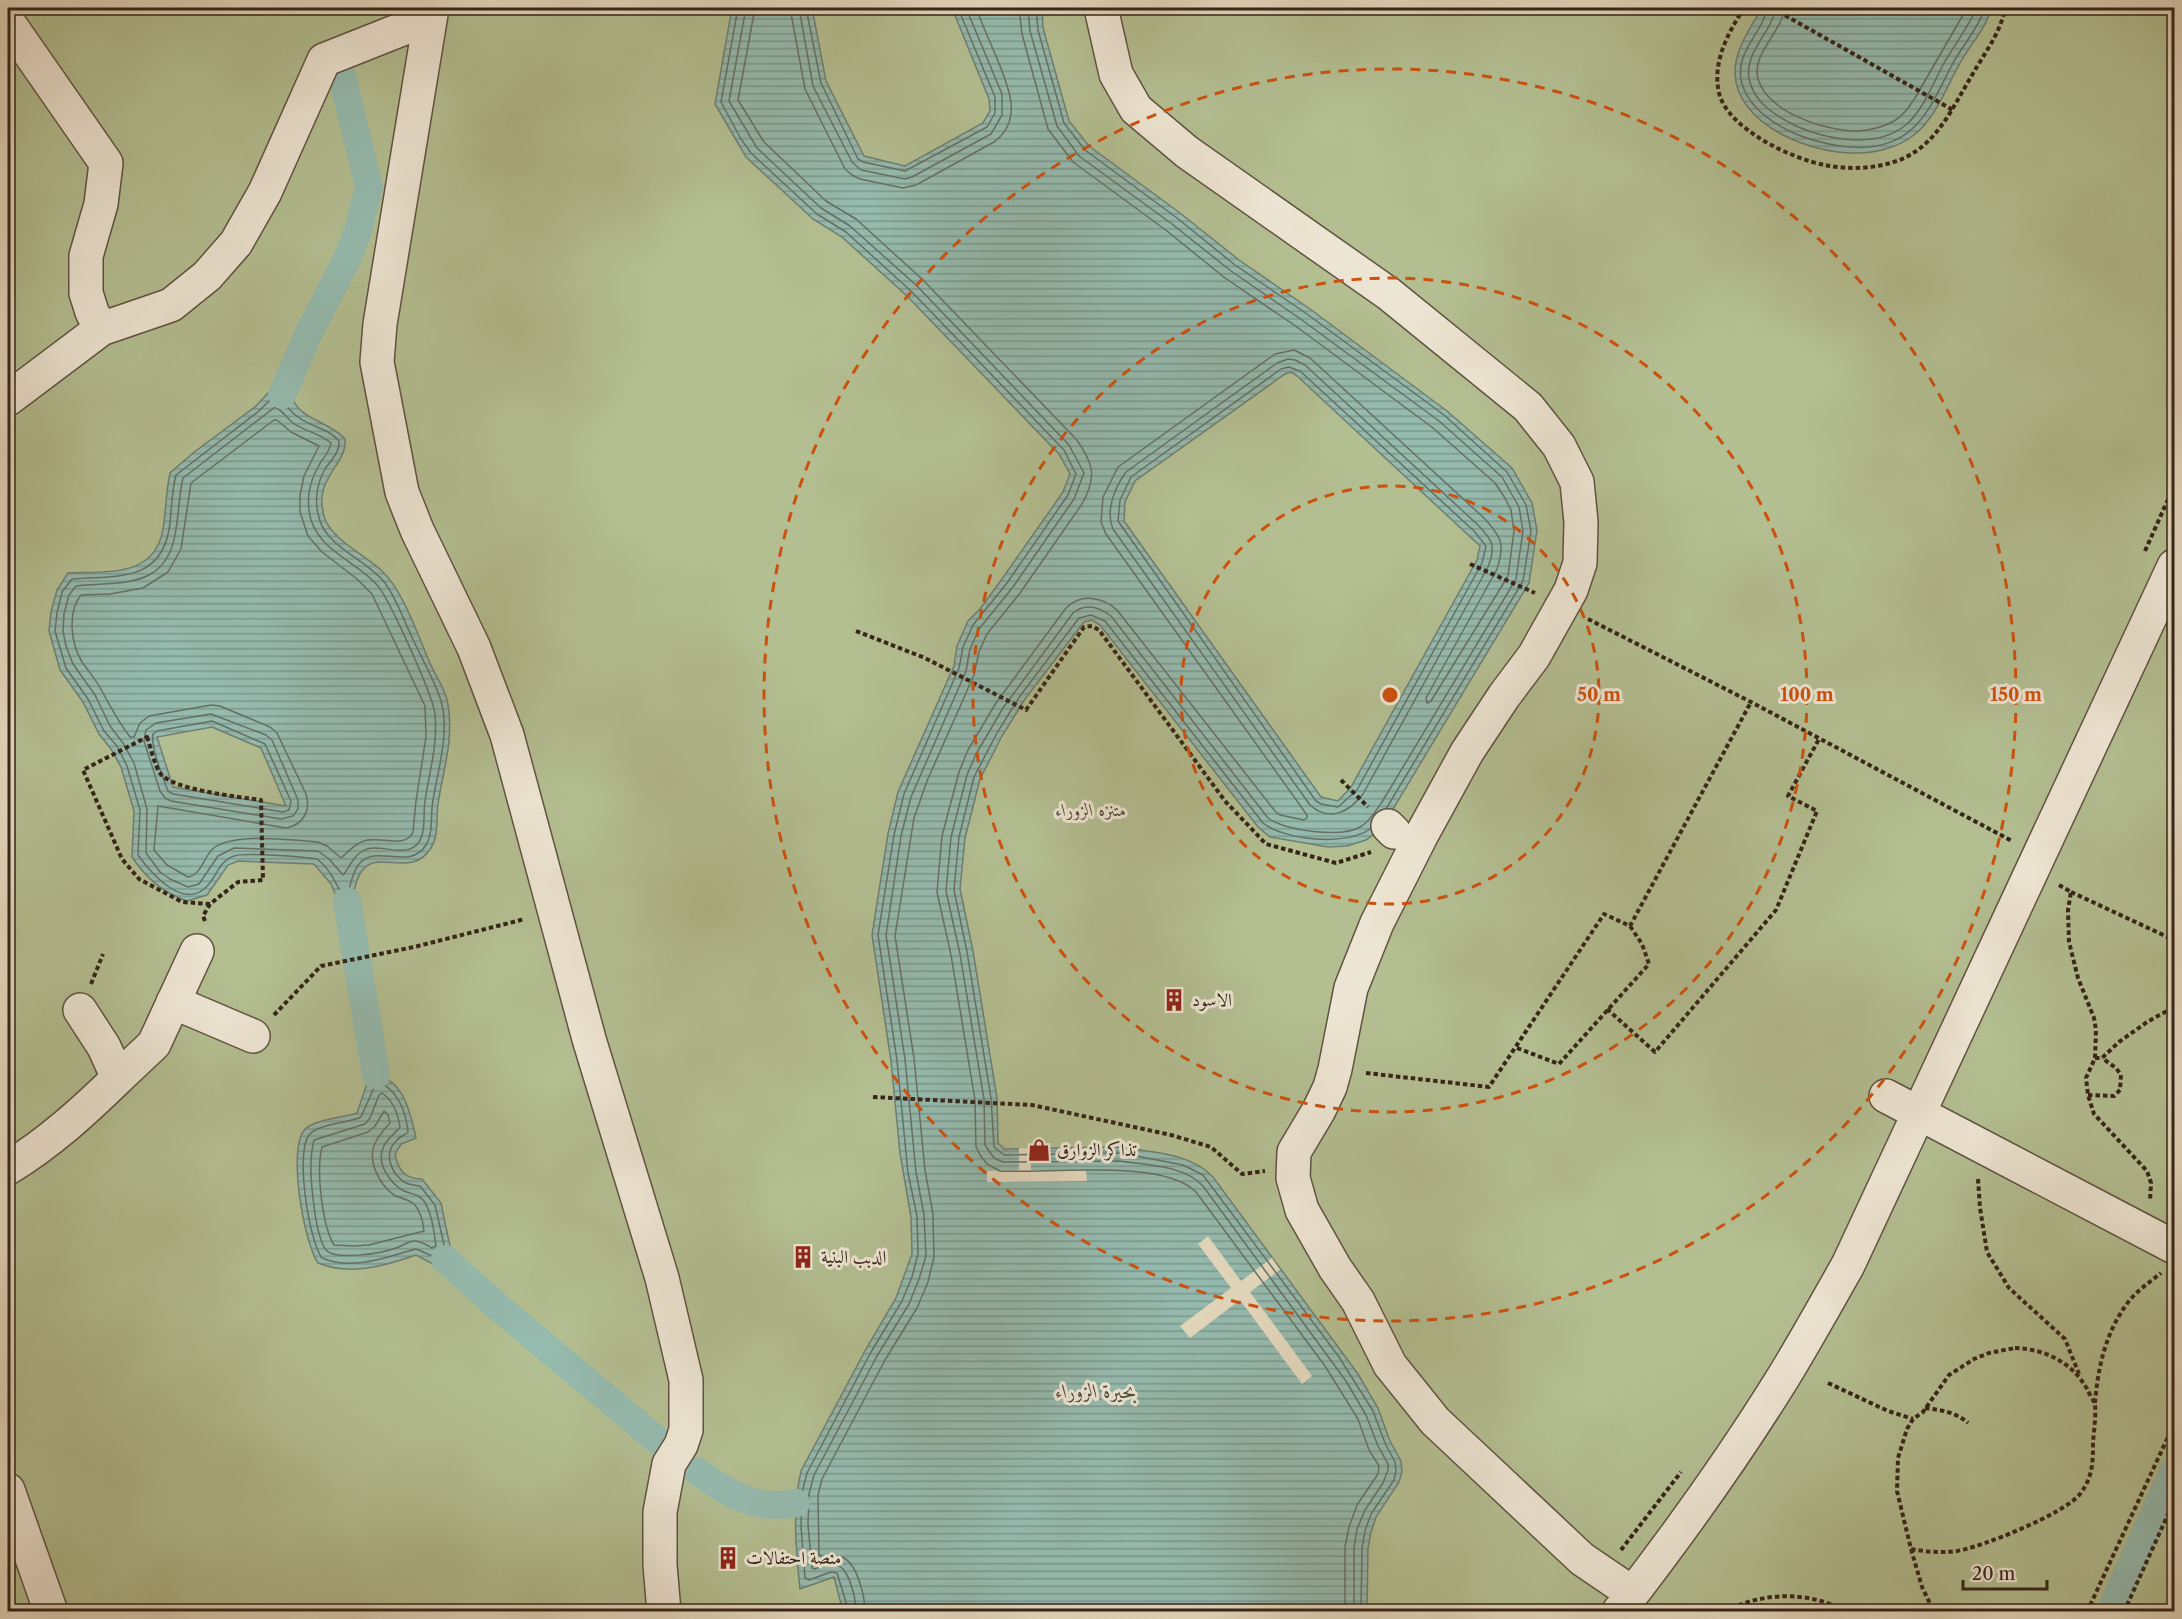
<svg xmlns="http://www.w3.org/2000/svg" width="2182" height="1619" viewBox="0 0 2182 1619" font-family="'Libre Caslon Text',Amiri,serif">
	<style>
		.park { fill: #b3be91; stroke: #747255; stroke-width: 1.5 }
		.water { fill: url(#water-rules); stroke: #6f7e72; stroke-width: 1.5; fill-rule: evenodd }
		.pier { fill: #e3d7bc }
		.lines { fill: none; stroke-linecap: round; stroke-linejoin: round }
		.shore { stroke: #657064; stroke-width: 1.5 }
		.canal { stroke: #95baae; stroke-width: 28 }
		.minor-casing { stroke: #605242; stroke-width: 36 }
		.path { stroke: #352519; stroke-width: 4; stroke-dasharray: 4.5 3; stroke-linecap: butt }
		.minor { stroke: #ede5d3; stroke-width: 33 }
		.ring { fill: none; stroke: #cd510e; stroke-width: 3; stroke-dasharray: 10 8 }
		.labels { text-anchor: middle; stroke-width: 6; stroke-linejoin: round; paint-order: stroke }
		.park-label { font-size: 18px; font-style: italic; fill: #544b37; stroke: #ede5d3 }
		.poi-label { font-size: 18px; fill: #352519; stroke: #ede5d3; text-anchor: start }
		.water-label { font-size: 20px; font-style: italic; fill: #4d4a3e; stroke: #ede5d3 }
		.centre { fill: #cd510e; stroke: #ede5d3; stroke-width: 3 }
		.ring-label { font-size: 18px; text-anchor: middle; font-weight: bold; fill: #cd510e; stroke: #ede5d3; stroke-width: 6; stroke-linejoin: round; paint-order: stroke }
	</style>
	<defs>
		<pattern id="water-rules" width="6" height="5" patternUnits="userSpaceOnUse" patternTransform="scale(1.5)"><rect width="6" height="5" fill="#95baae"/><path d="M0 2.5h6" fill="none" stroke="#7a978d"/></pattern>
	</defs>
	<rect width="100%" height="100%" fill="#e3d7bc"/>
	<filter id="stains"><feTurbulence type="fractalNoise" baseFrequency=".00333" numOctaves="4"/><feColorMatrix values="0 0 0 0 .2 0 0 0 0 .09 0 0 0 0 .02 0 0 0 .5 -.17"/></filter>
	<radialGradient id="worn" r=".72"><stop offset=".6" stop-color="#630" stop-opacity="0"/><stop offset="1" stop-color="#630" stop-opacity=".3"/></radialGradient>
	<path class="park" d="M 8,8 L 2174,8 L 2174,1611 L 8,1612 Z"/>
	<path class="water" d="M 732,8 L 812,8 L 826,81 L 864,156 L 905,166 L 983,123 L 990,111 L 989,99 L 952,8 L 1042,8 L 1043,28 L 1069,121 L 1089,146 L 1180,213 L 1239,260 L 1310,309 L 1447,411 L 1512,468 L 1532,503 L 1537,530 L 1529,583 L 1393,809 L 1379,830 L 1366,840 L 1347,846 L 1328,847 L 1270,837 L 1258,827 L 1100,625 L 1092,620 L 1084,622 L 1025,699 L 1002,736 L 980,779 L 965,838 L 960,889 L 973,951 L 997,1098 L 998,1143 L 1004,1149 L 1121,1147 C 1151,1152 1191,1153 1213,1177 L 1358,1374 L 1378,1408 L 1390,1441 L 1401,1461 L 1402,1472 L 1399,1482 L 1376,1517 L 1371,1532 L 1368,1548 L 1367,1611 L 843,1612 L 834,1577 L 800,1589 C 796,1549 792,1510 801,1471 L 866,1349 L 896,1298 L 912,1254 L 911,1217 L 900,1153 L 891,1061 L 872,935 L 888,834 L 898,792 L 954,666 L 957,646 L 968,621 L 980,609 L 1002,579 L 1063,492 L 1070,474 L 1059,454 L 907,296 L 842,237 L 813,219 L 746,157 L 715,104 ZM 1291,372 L 1296,375 L 1480,546 L 1477,560 L 1351,787 L 1338,801 L 1321,797 L 1124,521 L 1125,502 L 1135,481 L 1285,374 Z
		M 1762,8 L 1991,8 C 1987,27 1970,45 1960,63 C 1947,86 1936,118 1914,135 C 1899,147 1876,153 1858,153 C 1814,155 1737,126 1735,74 C 1734,50 1751,27 1762,8 Z
		M 271,390 L 293,400 C 303,421 331,422 345,439 C 348,466 311,477 325,519 C 333,540 365,555 382,571 C 404,592 417,634 430,663 C 435,675 444,687 447,700 C 450,713 450,728 449,741 C 447,762 441,783 438,804 C 436,818 439,835 431,848 C 407,887 360,829 353,900 L 339,903 L 331,884 L 314,864 L 238,861 L 228,865 L 207,895 L 187,901 C 162,892 147,879 132,857 L 134,811 L 121,767 L 111,749 L 99,734 L 83,702 L 60,670 L 49,631 L 51,612 L 57,590 L 68,573 C 107,571 155,578 163,529 C 166,510 166,491 170,473 L 193,453 L 256,406 ZM 212,727 L 261,748 L 286,806 L 173,787 L 157,737 Z
		M 370,1075 C 403,1075 410,1112 416,1138 L 401,1144 L 395,1154 C 398,1170 405,1179 422,1179 L 441,1203 L 451,1251 L 439,1267 L 416,1255 C 385,1266 350,1276 318,1263 C 304,1243 287,1148 305,1129 C 316,1119 343,1118 357,1113 Z"/>
	<path class="pier" d="M 1019,1148 L 1030,1148 L 1031,1170 L 1086,1170 L 1087,1181 L 987,1182 L 987,1171 L 1019,1170 Z
		M 1208,1236 L 1241,1281 L 1272,1258 L 1280,1270 L 1250,1292 L 1312,1376 L 1302,1384 L 1240,1300 L 1190,1338 L 1180,1326 L 1231,1288 L 1198,1244 Z"/>
	<g class="lines">
		<path class="shore" d="M 738,8 L 721,102 L 741,139 L 751,153 L 817,214 L 846,232 L 912,292 L 1064,450 L 1076,474 L 1068,495 L 1007,583 L 973,625 L 963,647 L 959,668 L 904,794 L 894,835 L 878,935 L 897,1060 L 908,1173 L 917,1216 L 918,1254 L 912,1277 L 902,1301 L 871,1352 L 807,1473 L 802,1493 L 801,1526 L 805,1578 L 809,1580 L 831,1572 L 837,1573 L 849,1612
			M 746,8 L 729,101 L 757,148 L 821,208 L 850,226 L 917,286 L 1069,445 L 1084,473 L 1074,499 L 1013,587 L 979,629 L 970,649 L 966,671 L 911,797 L 901,836 L 886,935 L 905,1059 L 916,1172 L 924,1215 L 926,1256 L 919,1279 L 909,1304 L 877,1356 L 814,1475 L 809,1494 L 808,1525 L 812,1568 L 815,1569 C 821,1567 828,1563 834,1564 C 849,1565 856,1599 856,1612
			M 755,8 L 738,100 L 764,142 L 826,201 L 856,219 L 923,280 L 1076,439 C 1094,464 1097,477 1082,504 L 1020,593 L 987,634 L 979,652 L 974,675 L 927,781 L 914,818 L 895,936 L 914,1058 L 925,1170 L 933,1214 L 934,1257 L 928,1282 L 917,1308 L 885,1360 L 822,1479 L 818,1495 L 819,1555 C 826,1558 834,1553 842,1557 C 857,1563 865,1596 865,1612
			M 790,8 L 805,89 L 845,169 L 852,175 L 860,179 L 903,188 L 916,185 L 994,142 C 1025,119 1007,84 996,56 C 989,40 982,24 976,8
			M 799,8 L 813,86 L 852,162 L 861,170 L 905,179 L 912,177 L 991,134 L 1002,115 L 1002,94 L 966,8
			M 806,8 L 821,83 L 858,159 L 863,162 L 905,171 L 987,127 L 995,113 L 995,97 L 958,8
			M 1019,8 L 1022,34 L 1048,129 L 1073,162 L 1167,231 L 1225,278 L 1297,327 L 1433,428 L 1495,483 L 1505,498 L 1511,510 L 1514,531 L 1508,576 L 1431,701 L 1427,703 L 1426,698 L 1497,569 C 1505,544 1502,538 1485,519 L 1310,358 L 1294,350 L 1275,354 L 1118,467 L 1103,497 L 1101,522 L 1106,534 L 1307,815 L 1307,818 L 1304,820 L 1280,815 L 1275,811 L 1117,610 C 1103,597 1081,593 1066,608 L 996,703 L 968,750 L 959,772 L 942,836 L 937,892 L 951,955 L 975,1100 L 976,1147 L 980,1155 L 987,1164 L 1000,1171 C 1046,1174 1162,1158 1196,1192 L 1325,1366 L 1358,1419 L 1369,1450 L 1379,1466 L 1378,1474 L 1357,1505 L 1349,1527 L 1345,1547 L 1345,1612
			M 1028,8 L 1030,31 L 1057,126 L 1079,156 L 1172,224 L 1231,271 L 1302,320 L 1439,421 L 1502,477 L 1519,507 L 1523,531 L 1516,579 L 1382,802 C 1376,810 1370,822 1360,827 C 1342,838 1284,831 1268,818 L 1111,616 C 1099,607 1085,603 1073,613 L 1003,708 L 976,754 L 967,775 L 951,837 L 946,891 L 960,954 L 984,1099 L 985,1145 L 994,1158 L 1003,1162 L 1120,1161 C 1146,1165 1184,1165 1203,1186 L 1346,1381 L 1366,1415 L 1378,1446 L 1388,1464 L 1388,1470 L 1383,1483 L 1365,1510 L 1357,1529 L 1354,1548 L 1354,1612
			M 1036,8 L 1038,30 L 1064,123 L 1085,150 L 1177,218 L 1235,265 L 1307,314 L 1444,415 L 1507,472 L 1526,505 L 1531,531 L 1523,581 L 1386,809
			M 1767,8 C 1764,32 1733,52 1742,84 C 1750,110 1775,125 1798,135 C 1833,148 1881,157 1912,129 C 1931,112 1941,85 1953,63 C 1963,45 1979,27 1985,8
			M 1775,8 C 1773,32 1744,51 1749,79 C 1754,103 1776,116 1796,126 C 1828,140 1876,149 1906,125 C 1924,109 1933,83 1944,63 C 1955,44 1968,27 1977,8
			M 1784,8 C 1783,32 1751,53 1758,79 C 1768,113 1828,132 1859,131 C 1870,130 1884,127 1894,121 C 1903,116 1909,107 1915,98 L 1967,8
			M 1288,359 L 1295,360 L 1305,365 L 1479,526 C 1493,541 1496,546 1488,567 L 1363,794 C 1350,811 1330,823 1310,805 L 1113,529 C 1105,511 1115,487 1126,472 L 1277,363 Z
			M 1289,367 L 1300,371 L 1474,531 L 1486,546 L 1482,563 L 1357,790 L 1338,807 L 1321,804 L 1316,801 L 1118,521 L 1120,500 L 1131,477 L 1281,369 Z
			M 272,398 C 289,403 286,409 298,417 C 311,427 328,428 339,441 C 340,452 331,460 325,469 C 316,485 314,504 320,521 C 329,548 367,560 385,583 C 396,598 403,618 411,635 C 420,656 435,680 441,701 C 450,733 438,769 433,800 C 430,815 434,832 426,845 C 410,871 376,844 360,863 C 351,872 352,886 346,895 L 342,895 C 335,881 329,868 317,859 C 304,857 244,852 234,856 C 217,862 217,879 204,889 C 181,908 150,872 138,855 L 140,810 L 127,766 L 117,746 L 104,731 L 88,699 L 66,668 L 55,631 L 57,613 L 62,592 L 72,579 C 113,575 159,584 169,530 C 172,512 171,493 176,475 L 259,411 Z
			M 275,407 C 283,411 286,417 293,423 C 304,431 320,433 331,443 C 330,452 322,459 318,467 C 309,483 306,502 311,520 C 321,552 358,562 378,586 C 390,601 434,697 435,715 C 438,745 429,773 425,801 C 423,814 426,831 419,842 C 407,859 382,844 367,849 C 353,854 351,866 343,875 L 329,859 L 318,851 L 234,848 L 218,856 L 199,884 L 188,887 L 170,879 L 160,872 L 146,853 L 147,809 L 134,763 L 123,743 L 110,726 L 95,695 L 73,664 L 66,646 L 63,631 L 64,614 L 69,595 L 76,586 C 123,581 168,590 176,529 C 179,512 179,495 183,478 Z
			M 274,420 L 277,420 L 291,432 L 319,446 L 304,476 L 300,495 L 300,512 L 308,536 L 322,552 L 357,579 L 372,594 L 425,706 L 426,737 L 416,801 L 413,832 C 405,850 379,835 364,841 C 354,844 348,852 341,858 L 327,846 L 318,842 C 293,840 236,833 215,847 C 204,854 202,875 188,877 L 167,865 L 154,850 L 158,806 L 286,828 C 303,825 311,811 306,794 L 277,733 L 270,727 L 220,706 L 211,705 L 149,716 L 140,723 L 134,737 L 130,737 C 119,723 112,709 103,693 C 98,682 89,672 82,662 C 71,644 67,612 81,595 L 110,594 L 143,588 L 168,572 L 181,549 L 191,483 Z
			M 211,714 L 266,735 L 272,740 L 298,800 L 298,809 L 293,816 L 281,819 L 171,801 L 165,798 L 160,791 L 144,741 L 146,730 L 156,723 Z
			M 212,721 L 265,744 L 291,801 L 289,810 L 283,812 L 173,794 L 168,791 C 163,778 150,746 153,734 L 157,731 Z
			M 377,1081 C 397,1089 406,1111 408,1132 C 405,1135 399,1137 396,1141 C 383,1154 391,1174 406,1183 C 410,1185 415,1185 420,1186 L 435,1205 L 445,1249 L 437,1258 L 416,1249 C 386,1257 353,1271 322,1258 C 309,1241 295,1153 309,1135 C 317,1124 349,1123 361,1117 Z
			M 382,1093 C 394,1101 398,1114 400,1127 C 395,1134 386,1139 383,1148 C 376,1164 391,1184 404,1191 C 413,1195 417,1193 424,1201 C 432,1213 434,1232 436,1246 L 432,1248 C 427,1245 421,1241 415,1241 C 408,1241 401,1247 393,1249 C 381,1253 335,1261 326,1250 C 319,1241 317,1225 315,1214 C 312,1191 308,1164 314,1140 L 365,1124 L 370,1118 L 379,1095 Z
			M 384,1111 L 388,1115 L 390,1123 C 384,1130 377,1137 374,1146 C 368,1163 380,1185 394,1195 C 401,1199 410,1199 415,1205 C 421,1212 423,1222 424,1231 L 369,1245 L 354,1246 L 334,1245 C 322,1225 316,1170 322,1147 L 368,1132 L 375,1126 Z
			M 1361,1612 L 1362,1548 L 1365,1531 L 1371,1514 L 1394,1480 L 1396,1471 L 1395,1462 L 1385,1443 L 1373,1411 L 1339,1357 L 1203,1175 L 1183,1165 L 1121,1153 L 1004,1155 L 994,1147 L 991,1098 L 967,952 L 954,890 L 959,837 L 974,777 L 997,733 L 1020,696 L 1079,618 L 1091,615 L 1105,621 L 1263,823 C 1284,840 1348,847 1371,828"/>
		<path class="canal" d="M 282,395 L 307,337 L 348,257 L 358,231 L 369,187 L 341,72
			M 347,901 L 376,1075
			M 445,1259 L 497,1306 L 662,1444
			M 697,1471 C 728,1494 756,1511 796,1503
			M 2110,1612 L 2174,1470"/>
		<g class="minor-casing">
			<path id="minor" d="M 432,8 L 380,324 L 377,362 L 402,492 L 417,530 L 474,648 L 507,735 L 589,1039 L 662,1278 L 686,1380 L 686,1430 L 681,1445 L 669,1464 L 660,1512 L 660,1565 L 664,1612
				M 1101,8 L 1116,74 L 1136,109 L 1187,152 L 1389,294 L 1528,407 L 1559,446 L 1577,482 L 1581,522 L 1580,563 L 1571,590 L 1534,656 L 1504,696 L 1467,752 L 1422,834 L 1377,923 L 1351,988 L 1335,1069 L 1330,1087 L 1319,1110 L 1294,1152 L 1293,1178 L 1302,1210 L 1335,1268 L 1358,1301 L 1390,1365 L 1435,1421 L 1582,1559 L 1632,1593
				M 8,22 L 106,163 L 101,204 L 86,256 L 86,293 L 92,312 L 101,329
				M 8,399 L 101,329 L 171,305 L 207,276 L 236,243 L 265,192 L 324,60 L 430,18
				M 1388,826 L 1394,832
				M 173,1002 L 253,1036
				M 118,1078 L 154,1044 L 197,951
				M 1886,1096 L 2174,1247
				M 8,1168 C 49,1143 83,1112 118,1078 L 104,1047 L 80,1010
				M 8,1490 L 51,1612
				M 1619,1611 C 1678,1535 1734,1457 1784,1376 C 1806,1340 1827,1302 1848,1265 L 2174,566"/>
		</g>
		<path class="path" d="M 1744,8 C 1728,33 1712,62 1719,93 C 1728,129 1792,159 1825,165 C 1849,170 1878,169 1902,159 C 1938,143 1952,108 1971,77 C 1983,55 2001,33 2005,8
			M 1772,8 L 1953,110
			M 2145,551 L 2174,486
			M 1470,564 L 1535,593
			M 1588,619 L 1751,702 L 2012,841
			M 856,631 L 925,658 L 1026,710 L 1084,627 L 1092,626 L 1099,630 L 1225,801 L 1266,844 L 1336,863 L 1371,852
			M 147,737 C 151,748 154,764 160,773 C 172,790 240,797 261,800 L 263,880 L 238,882 L 210,904 L 182,902 L 139,879 L 122,859 L 83,770 Z
			M 1341,780 L 1368,807
			M 2059,885 L 2071,892 L 2068,910 L 2069,942 L 2078,978 L 2094,1018 L 2096,1030 L 2095,1058 L 2086,1078 L 2088,1095 L 2094,1114 L 2147,1171 L 2151,1183 L 2150,1201
			M 2071,892 L 2174,940
			M 205,921 L 203,916 L 210,904
			M 91,984 L 103,954
			M 1607,1009 L 1655,1052 L 1776,910 L 1817,811 L 1788,796 L 1819,739
			M 274,1015 L 321,966 L 414,947 L 525,919
			M 1517,1048 L 1559,1064 L 1649,964 L 1642,944 L 1630,926
			M 2095,1058 L 2102,1058 L 2119,1042 L 2147,1022 L 2174,1007
			M 1366,1073 L 1489,1087 L 1604,914 L 1630,926 L 1751,702
			M 2088,1095 L 2114,1096 L 2120,1090 L 2121,1075 L 2116,1068 L 2102,1058
			M 873,1097 L 1032,1105 L 1171,1135 L 1211,1147 L 1242,1174 L 1265,1171
			M 1978,1179 L 1980,1208 L 1987,1252 L 2009,1288 L 2065,1339 L 2079,1374
			M 2015,1348 C 2045,1349 2073,1363 2087,1389 C 2089,1394 2094,1400 2095,1405 C 2096,1417 2094,1430 2093,1442 C 2093,1462 2093,1477 2080,1494 C 2064,1514 1982,1547 1957,1551 C 1941,1553 1927,1552 1911,1549 L 1897,1491 L 1898,1458 L 1907,1429 L 1913,1419 L 1923,1412 L 1949,1375 L 1974,1359 L 1989,1353 Z
			M 1828,1383 L 1888,1411 L 1913,1419
			M 2095,1403 C 2098,1366 2106,1331 2129,1301 C 2138,1290 2150,1282 2161,1273
			M 1925,1408 C 1941,1410 1956,1412 1968,1423
			M 1911,1549 L 1922,1587 L 1934,1612
			M 1621,1550 L 1681,1472
			M 1725,1612 C 1762,1591 1811,1591 1847,1612
			M 2087,1612 L 2174,1424
			M 2124,1612 L 2174,1501"/>
		<use href="#minor" class="minor"/>
	</g>
	<g class="ring">
		<circle cx="1390" cy="695" r="209"/>
		<circle cx="1390" cy="695" r="417"/>
		<circle cx="1390" cy="695" r="626"/>
	</g>
	<defs>
		<g id="building-bare" transform="scale(1.8)"><path d="M-4-6H4V6H1V3H-1V6H-4ZM-2.5-4.3h1.7v1.8h-1.7ZM.8-4.3h1.7v1.8H.8ZM-2.5-1h1.7V.8h-1.7ZM.8-1h1.7V.8H.8Z" fill="#8f2418" stroke="#ede5d3" stroke-width="2.5" paint-order="stroke"/></g>
		<g id="shop-bare" transform="scale(1.8)"><path d="M-5-2.5h2.3a2.7 3.5 0 0 1 5.4 0H5L5.5 6h-11ZM-1.5-2.5h3a1.5 2.3 0 0 0-3 0Z" fill="#8f2418" stroke="#ede5d3" stroke-width="2.5" paint-order="stroke"/></g>
	</defs>
	<g fill-rule="evenodd">
		<use href="#building-bare" x="1174" y="1000"/>
		<use href="#shop-bare" x="1039" y="1150"/>
		<use href="#building-bare" x="803" y="1257"/>
		<use href="#building-bare" x="728" y="1558"/>
	</g>
	<g class="labels">
		<g class="park-label">
			<text x="1091" y="816">متنزه الزوراء</text>
		</g>
		<g class="poi-label">
			<text x="1192" y="1006">الاسود</text>
			<text x="1057" y="1156">تذاكر الزوارق</text>
			<text x="821" y="1263">الدبب البنية</text>
			<text x="746" y="1564">منصة احتفالات</text>
		</g>
		<g class="water-label">
			<text x="1096" y="1398">بحيرة الزوراء</text>
		</g>
	</g>
	<circle cx="1390" cy="695" r="9" class="centre"/>
	<g class="ring-label">
		<text x="1599" y="701">50 m</text>
		<text x="1807" y="701">100 m</text>
		<text x="2016" y="701">150 m</text>
	</g>
	<rect width="2182" height="1619" fill="none" stroke="#e3d7bc" stroke-width="30"/>
	<rect x="9" y="9" width="2164" height="1601" fill="none" stroke="#352519" stroke-width="3"/>
	<rect x="15" y="15" width="2152" height="1589" fill="none" stroke="#352519" stroke-width="1.5"/>
	<path d="M1963 1580v9h84v-9" fill="none" stroke="#352519" stroke-width="3"/>
	<text x="1972" y="1580" font-size="18" fill="#352519" stroke="#ede5d3" stroke-width="4.5" paint-order="stroke">20 m</text>
	<rect width="100%" height="100%" filter="url(#stains)"/>
	<rect width="100%" height="100%" fill="url(#worn)"/>
</svg>
